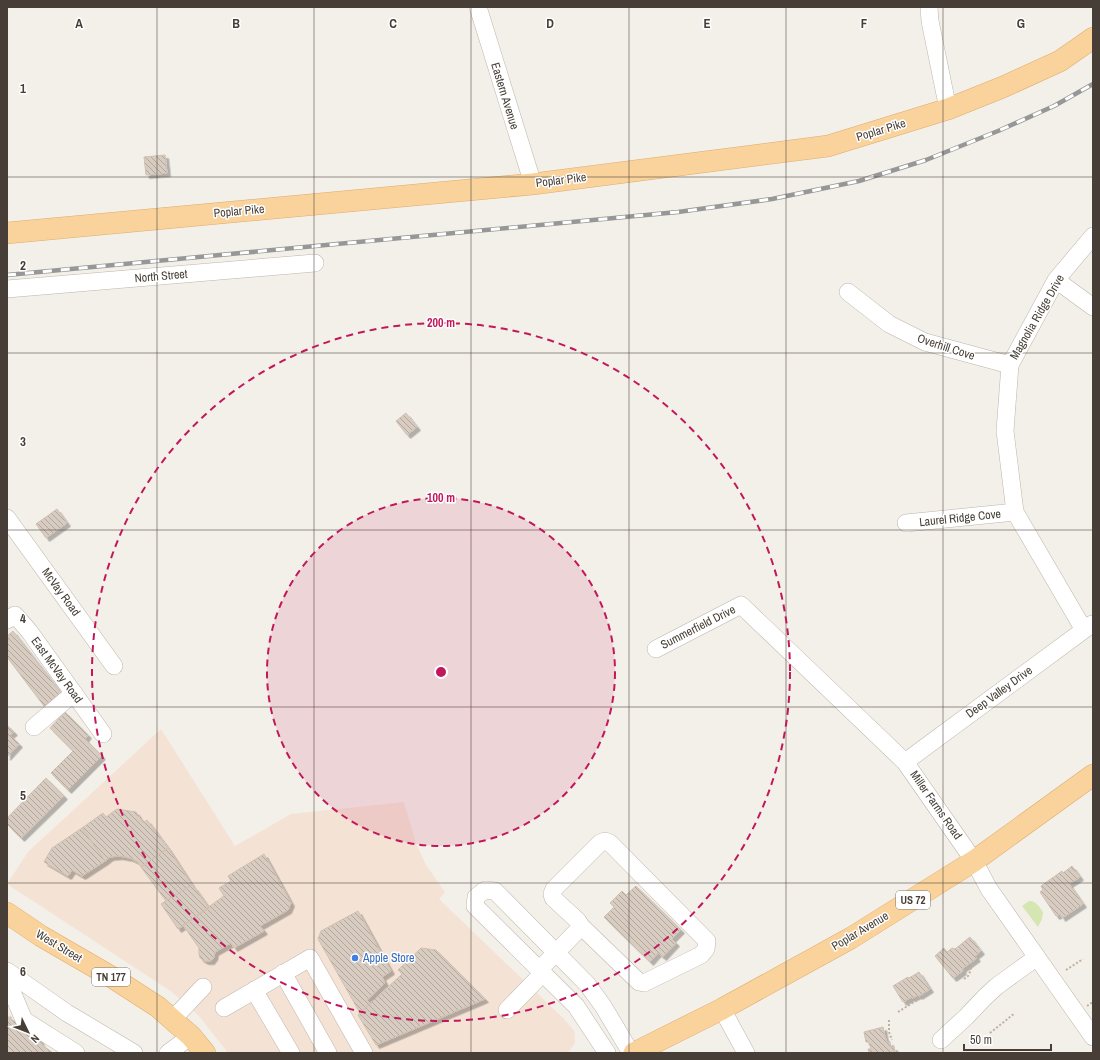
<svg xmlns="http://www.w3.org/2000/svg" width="1100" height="1060" viewBox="0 0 1100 1060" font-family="'Archivo Narrow',sans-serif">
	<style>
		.commercial { fill: #f4e3d5 }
		.green { fill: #d6e6b3 }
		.building { fill: url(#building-back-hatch); stroke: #cfc0b2; filter: url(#shadow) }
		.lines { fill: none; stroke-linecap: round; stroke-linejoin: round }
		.minor-casing { stroke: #bfb5ab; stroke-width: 18 }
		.major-casing { stroke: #dead6c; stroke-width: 22 }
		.path { stroke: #c0af9d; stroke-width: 2; stroke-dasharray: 2 2; stroke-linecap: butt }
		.minor { stroke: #fff; stroke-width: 17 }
		.major { stroke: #f9d29c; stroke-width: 21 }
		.rail-casing { stroke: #979797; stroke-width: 4.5 }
		.rail { stroke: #fff; stroke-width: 3; stroke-dasharray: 9; stroke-linecap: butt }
		.grid { fill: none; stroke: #473f37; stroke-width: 1; stroke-opacity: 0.55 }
		.ring { fill: none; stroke: #c2185b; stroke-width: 2; stroke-dasharray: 7 5 }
		.shop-dot { fill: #3f7fe0; stroke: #fff; stroke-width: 1.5 }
		.labels { text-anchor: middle; stroke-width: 3; stroke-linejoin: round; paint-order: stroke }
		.shield { fill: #fff; stroke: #7e7973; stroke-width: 1 }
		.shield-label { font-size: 11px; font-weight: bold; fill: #473f37 }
		.street-label { font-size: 12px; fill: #473f37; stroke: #fff }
		.shop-label { font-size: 12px; fill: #366cbe; stroke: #fff; text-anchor: start }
		.grid-label { font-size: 13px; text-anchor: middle; font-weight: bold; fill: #473f37; stroke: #fff; stroke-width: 3; stroke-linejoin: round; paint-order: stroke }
		.centre { fill: #c2185b; stroke: #fff; stroke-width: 2 }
		.ring-label { font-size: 12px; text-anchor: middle; font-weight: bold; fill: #c2185b; stroke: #fff; stroke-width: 3; stroke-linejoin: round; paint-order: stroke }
	</style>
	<defs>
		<pattern id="building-back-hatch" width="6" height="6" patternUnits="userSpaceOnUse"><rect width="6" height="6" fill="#d8ccc1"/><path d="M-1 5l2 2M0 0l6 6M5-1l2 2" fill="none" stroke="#b1a79e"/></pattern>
		<filter id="shadow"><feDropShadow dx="3.5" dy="3.5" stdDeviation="0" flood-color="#0004"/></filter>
	</defs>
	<rect width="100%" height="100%" fill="#f3efe9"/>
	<path class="commercial" d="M 161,729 L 235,846 L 291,814 L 404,802 L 416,843 L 426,865 L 445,892 L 439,899 L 565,1020 L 574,1031 L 575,1043 L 568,1053 L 228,1053 L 199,1016 L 172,992 L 7,884 L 28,852 Z"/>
	<path class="green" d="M 1029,901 C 1037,901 1039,907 1043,912 L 1042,919 L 1038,927 L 1022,906 Z"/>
	<path class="building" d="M 165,155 L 167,173 L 146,175 L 144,157 Z
		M 406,413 L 417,427 L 407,435 L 396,421 Z
		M 57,509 L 67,523 L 46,538 L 36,524 Z
		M 13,631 L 61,693 L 44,706 L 7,657 L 7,636 Z
		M 65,712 L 88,735 L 85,739 L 102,756 L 68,790 L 51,773 L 73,751 L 50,728 Z
		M 7,725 L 14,732 L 10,735 L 19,744 L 7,757 Z
		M 46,778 L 64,796 L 21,838 L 7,824 L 7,818 Z
		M 117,809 L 136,812 L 143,823 L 147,820 L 168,848 L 141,867 L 138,862 L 130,858 L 119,856 L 110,857 L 105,861 L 82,828 L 103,813 L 106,817 Z
		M 82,828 L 105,861 L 82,876 L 72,870 L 68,876 L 44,862 L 52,848 Z
		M 168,848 L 192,885 L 166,901 L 141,867 Z
		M 264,854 L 291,903 L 288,910 L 260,926 L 264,931 L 234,948 L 231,943 L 215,952 L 214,957 L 211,961 L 205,961 L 200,958 L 199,954 L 199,948 L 183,925 L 224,896 L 219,888 L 231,881 L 228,876 Z
		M 1072,866 L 1080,877 L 1069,884 L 1083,904 L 1062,918 L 1060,914 L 1056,916 L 1040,892 L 1043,890 L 1041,886 L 1062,871 L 1063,873 Z
		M 192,885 L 194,888 L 194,887 L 209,908 L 178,929 L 161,904 Z
		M 636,886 L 681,930 L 672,939 L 676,943 L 663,957 L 658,953 L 650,962 L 604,917 L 614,907 L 610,903 L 622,891 L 626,895 Z
		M 358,911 L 391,971 L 382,977 L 385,983 L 367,1000 L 370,1004 L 360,1013 L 318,939 L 321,931 Z
		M 970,937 L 981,951 L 975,956 L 977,958 L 962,969 L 963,971 L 953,978 L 935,956 L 944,948 L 947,952 L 952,948 L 955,949 Z
		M 421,948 L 436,950 L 485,999 L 376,1045 L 358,1015 L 402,974 L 398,970 Z
		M 919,972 L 930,989 L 919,996 L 918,995 L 912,998 L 912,997 L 903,1002 L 893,986 L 908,977 L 909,978 Z
		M 7,1013 L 8,1017 L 39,1038 L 42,1045 L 53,1053 L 7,1053 Z
		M 883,1027 L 885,1038 L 886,1038 L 887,1043 L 890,1042 L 891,1048 L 894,1047 L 895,1053 L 869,1053 L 868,1049 L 871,1049 L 869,1042 L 866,1042 L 864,1032 Z"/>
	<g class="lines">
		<g class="minor-casing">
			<path id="minor" d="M 478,7 L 533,184
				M 929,7 L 930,21 L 948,109
				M 1056,280 L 1093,307
				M 7,289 L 315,263
				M 848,292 L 889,324 L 925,342 L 1010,365
				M 7,518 L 114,666
				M 906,523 L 1015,512
				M 7,620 L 15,615 L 29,631 L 103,734
				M 1084,630 L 1015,512 L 1005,431 L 1010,365 L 1056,280 L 1093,236
				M 656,649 L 741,605 L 905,762 L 974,861 L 989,889 L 1093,1037
				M 34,727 L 74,693
				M 905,762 L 1092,624
				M 539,970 L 578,930 L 581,926 L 578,921 L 553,898 L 552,894 L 554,889 L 600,843 L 605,841 L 610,843 L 707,941 L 706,949 L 701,955 L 644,983 L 639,982 L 581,926
				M 7,971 L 67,1013 L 134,1053
				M 283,973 L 328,1053
				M 7,980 L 24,1020 L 76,1053
				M 254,990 L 291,1053
				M 224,1008 L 310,958 L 364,1053
				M 722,1009 L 746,1053
				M 507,1010 L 543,973
				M 173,1019 L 203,987
				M 941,1040 L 966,1017 L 985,997 L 997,986 L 1037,957
				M 168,1053 L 191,1036
				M 607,1053 L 576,1006 L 475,906 L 476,897 L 485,890 L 495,891 L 587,984 L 603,1006 L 631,1053"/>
		</g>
		<g class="major-casing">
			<path id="major" d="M 7,233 L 533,184 L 828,146 L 948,109 L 1003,87 L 1060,61 L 1093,38
				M 7,913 L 41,936 L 110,976 L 158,1007 L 191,1036 L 205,1053
				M 634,1053 L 722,1009 L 851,938 L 974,861 L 1093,775"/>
		</g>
		<path class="path" d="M 1066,970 L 1083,959
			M 964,979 L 968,976 L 971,970 L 970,966
			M 1087,1006 L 1093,1002
			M 898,1012 L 922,997
			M 889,1020 L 889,1032 L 892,1040
			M 990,1033 L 1015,1013"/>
		<use href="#minor" class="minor"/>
		<use href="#major" class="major"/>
		<g class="rail-casing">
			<path id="rail" d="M 7,275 L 678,212 L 772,199 L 859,181 L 926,160 L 998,131 L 1054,106 L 1093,84"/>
		</g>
		<use href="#rail" class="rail"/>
	</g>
	<path class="grid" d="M 157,7 L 157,1053M 314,7 L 314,1053M 471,7 L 471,1053M 629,7 L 629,1053M 786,7 L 786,1053M 943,7 L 943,1053M 7,177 L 1093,177M 7,353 L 1093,353M 7,530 L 1093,530M 7,707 L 1093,707M 7,883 L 1093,883"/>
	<circle cx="441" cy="672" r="174" fill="#c2185b" fill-opacity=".12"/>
	<g class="ring">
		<circle cx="441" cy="672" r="174"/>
		<circle cx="441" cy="672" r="349"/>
	</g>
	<circle class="shop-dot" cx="355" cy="958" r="4"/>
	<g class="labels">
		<g class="shield">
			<rect x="896" y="891" width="34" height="18" rx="3"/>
			<rect x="92" y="968" width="38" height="18" rx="3"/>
		</g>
		<g class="shield-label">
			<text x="913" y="904">US 72</text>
			<text x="111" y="981">TN 177</text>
		</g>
		<g class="street-label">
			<text transform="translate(505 96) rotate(73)" y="4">Eastern Avenue</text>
			<text transform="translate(881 130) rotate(-17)" y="4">Poplar Pike</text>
			<text transform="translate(561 180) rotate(-7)" y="4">Poplar Pike</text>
			<text transform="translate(239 211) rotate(-5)" y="4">Poplar Pike</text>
			<text transform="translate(161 276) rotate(-5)" y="4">North Street</text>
			<text transform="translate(1037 317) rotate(-60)" y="4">Magnolia Ridge Drive</text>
			<text transform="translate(946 347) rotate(18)" y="4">Overhill Cove</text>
			<text transform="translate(960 518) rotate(-6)" y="4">Laurel Ridge Cove</text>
			<text transform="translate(61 592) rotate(54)" y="4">McVay Road</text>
			<text transform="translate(698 627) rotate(-27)" y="4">Summerfield Drive</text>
			<text transform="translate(57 670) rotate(54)" y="4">East McVay Road</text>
			<text transform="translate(999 692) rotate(-36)" y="4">Deep Valley Drive</text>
			<text transform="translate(936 805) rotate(55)" y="4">Miller Farms Road</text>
			<text transform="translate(860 931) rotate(-31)" y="4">Poplar Avenue</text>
			<text transform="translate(59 946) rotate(31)" y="4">West Street</text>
		</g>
		<g class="shop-label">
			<text x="363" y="962">Apple Store</text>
		</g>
	</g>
	<g class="grid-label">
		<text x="79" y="28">A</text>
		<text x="236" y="28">B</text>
		<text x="393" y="28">C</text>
		<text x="550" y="28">D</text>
		<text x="707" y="28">E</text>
		<text x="864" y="28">F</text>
		<text x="1021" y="28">G</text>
		<text x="23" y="93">1</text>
		<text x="23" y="270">2</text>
		<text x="23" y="446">3</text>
		<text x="23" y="623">4</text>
		<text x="23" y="800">5</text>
		<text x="23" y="976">6</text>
	</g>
	<circle cx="441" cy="672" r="6" class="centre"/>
	<g class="ring-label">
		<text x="441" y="327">200 m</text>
		<text x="441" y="502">100 m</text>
	</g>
	<rect width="1100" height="1060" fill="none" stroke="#473f37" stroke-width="16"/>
	<g transform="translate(28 1032) rotate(133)" stroke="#ffffff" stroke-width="3" paint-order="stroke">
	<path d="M0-3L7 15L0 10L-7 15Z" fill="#473f37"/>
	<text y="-6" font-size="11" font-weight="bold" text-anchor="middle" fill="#473f37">N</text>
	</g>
	<path d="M964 1044v6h87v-6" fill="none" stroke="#473f37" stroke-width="2"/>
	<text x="970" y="1044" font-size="12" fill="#473f37" stroke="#ffffff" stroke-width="3" paint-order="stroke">50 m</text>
</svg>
